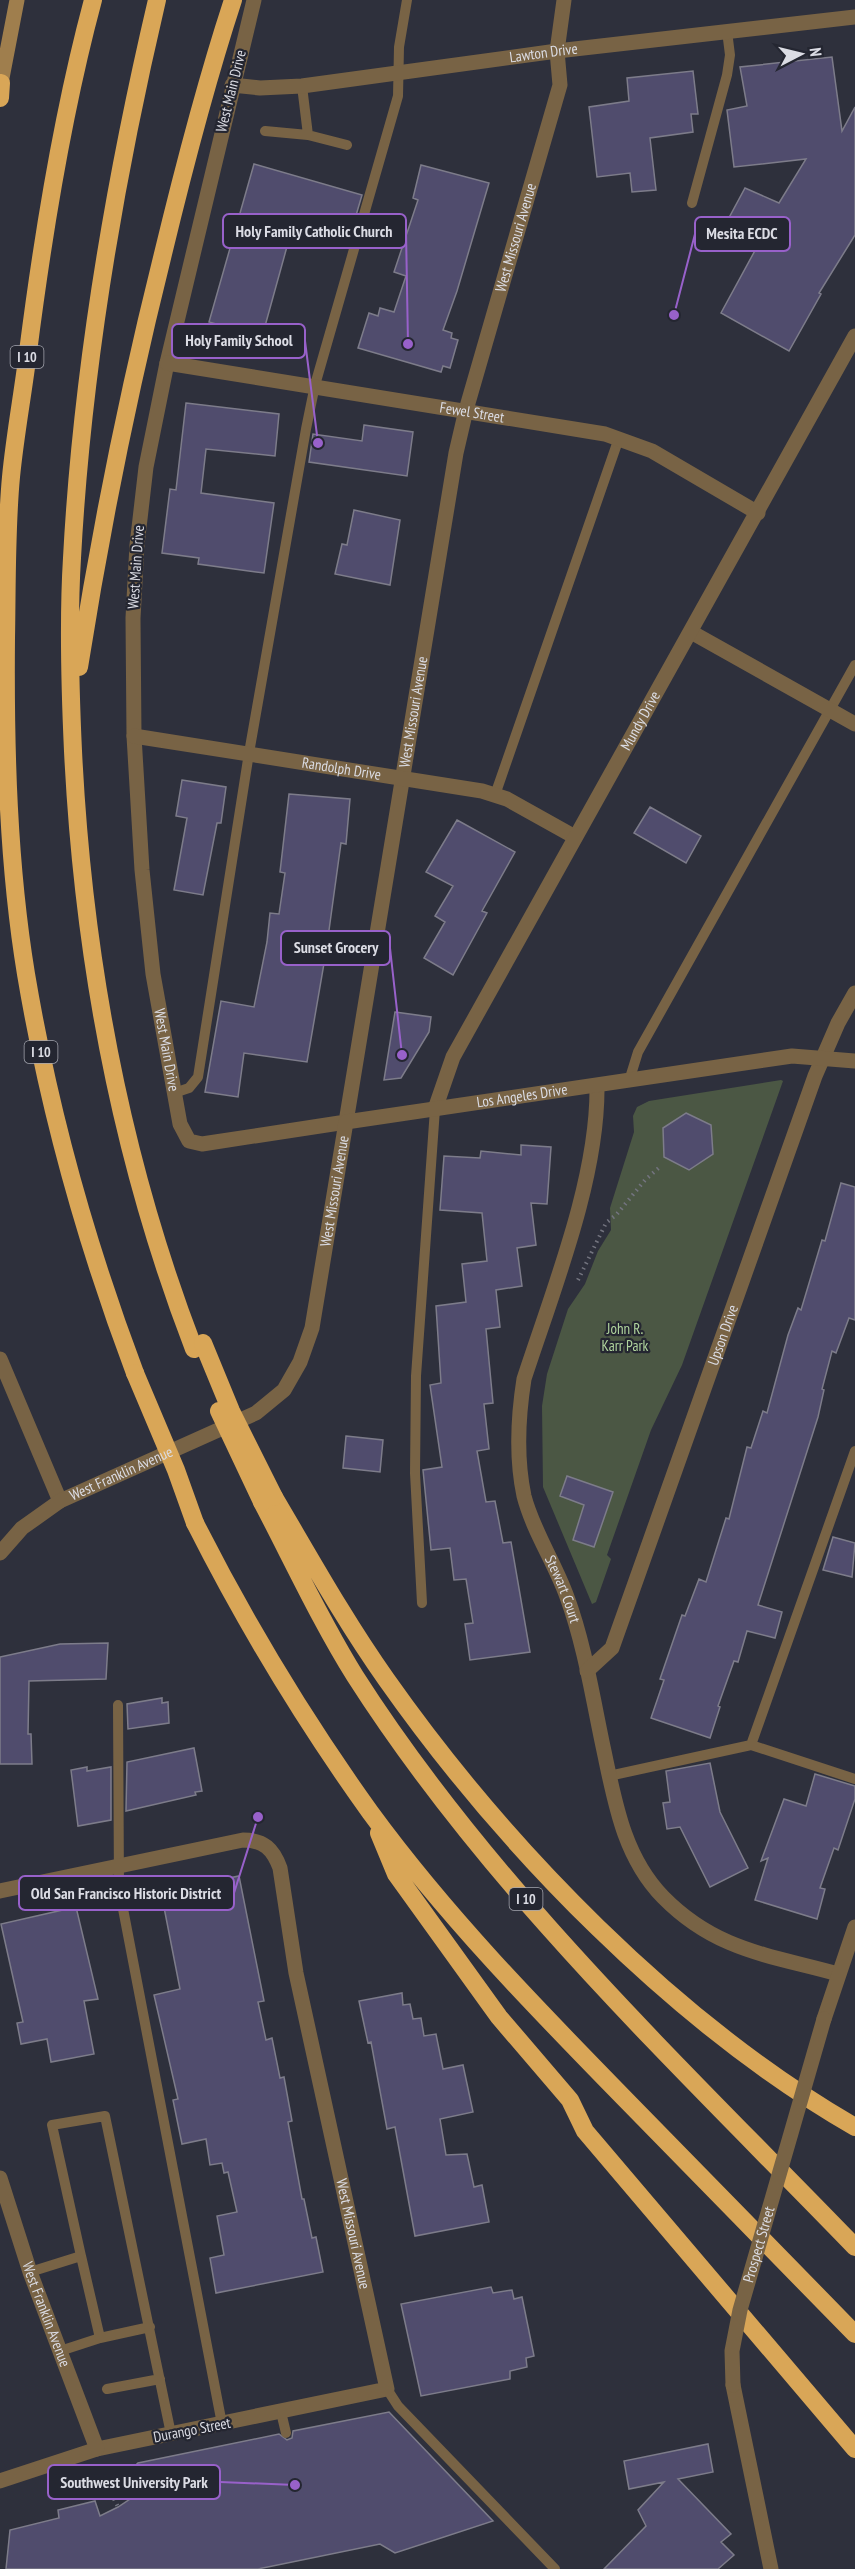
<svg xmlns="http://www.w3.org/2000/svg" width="855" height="2569" viewBox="0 0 855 2569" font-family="'PT Sans Narrow',sans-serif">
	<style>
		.green { fill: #4b5744 }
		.building { fill: #504c6d; stroke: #7d7c8a; stroke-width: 1.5 }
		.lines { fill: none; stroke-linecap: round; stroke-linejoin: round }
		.path { stroke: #73747f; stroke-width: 4; stroke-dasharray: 1.5 4.5; stroke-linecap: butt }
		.service { stroke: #786345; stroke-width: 10 }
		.minor { stroke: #786345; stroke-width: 15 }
		.tertiary { stroke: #786345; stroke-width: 15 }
		.secondary { stroke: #9f7e4d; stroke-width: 15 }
		.motorway { stroke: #d9a657; stroke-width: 18 }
		.tertiary-bridge { stroke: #786345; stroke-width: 15 }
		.motorway-bridge { stroke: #d9a657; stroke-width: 18 }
		.labels { text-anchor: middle; stroke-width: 4.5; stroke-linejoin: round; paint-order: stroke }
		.shield { fill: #242631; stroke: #a4a5ae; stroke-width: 1.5 }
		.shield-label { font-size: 14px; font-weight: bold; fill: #dbdce4 }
		.street-label { font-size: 15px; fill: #dbdce4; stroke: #242631 }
		.park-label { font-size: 15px; fill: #b1d59e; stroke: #242631 }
		.leader { fill: none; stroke: #9861ca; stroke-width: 2 }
		.callout-dot { fill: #9861ca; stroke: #242631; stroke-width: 2 }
		.callout { fill: #242631; stroke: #9861ca; stroke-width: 2 }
		.callout-label { font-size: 16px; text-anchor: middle; font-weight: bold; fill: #dbdce4 }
	</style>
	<rect width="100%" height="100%" fill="#2e303c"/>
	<path class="green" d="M 781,1080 L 783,1081 L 682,1365 L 651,1430 L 607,1555 L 611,1559 L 596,1602 L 592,1604 L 543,1487 L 542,1406 L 547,1374 L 568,1309 L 585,1284 L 598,1251 L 611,1230 L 610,1208 L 634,1132 L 633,1116 L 637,1107 L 649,1101 Z"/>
	<path class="building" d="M 832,57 L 842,131 L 855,107 L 855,235 L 819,293 L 821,294 L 789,351 L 721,313 L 758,245 L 724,227 L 745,188 L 779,203 L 806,159 L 734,167 L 727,110 L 747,106 L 740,67 Z
		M 693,71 L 698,114 L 691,114 L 693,132 L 650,138 L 656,190 L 632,192 L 630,173 L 597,177 L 589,107 L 629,101 L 627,78 Z
		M 254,164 L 362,195 L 352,229 L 296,214 L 262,337 L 209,322 Z
		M 421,165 L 489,183 L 457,291 L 443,330 L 452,333 L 451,338 L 458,340 L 450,368 L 443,366 L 441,372 L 358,348 L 369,313 L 378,316 L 380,308 L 394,312 L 406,276 L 394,272 L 418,200 L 413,198 Z
		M 186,403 L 279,414 L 275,456 L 206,449 L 201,493 L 274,503 L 264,573 L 198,564 L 199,558 L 162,553 L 170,489 L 176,490 Z
		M 364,425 L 413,432 L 407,476 L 309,462 L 313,434 L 362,441 Z
		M 354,510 L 400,520 L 390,585 L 335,574 L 342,544 L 347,545 Z
		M 182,780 L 226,787 L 221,823 L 217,823 L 203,895 L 174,890 L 187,818 L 176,816 Z
		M 289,794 L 350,799 L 346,844 L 341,843 L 326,952 L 307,1062 L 244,1053 L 238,1097 L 205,1092 L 221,1001 L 254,1007 L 267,942 L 270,913 L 279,914 L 285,873 L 280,872 Z
		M 650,807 L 701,836 L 686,863 L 634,833 Z
		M 457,820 L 515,852 L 482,911 L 487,913 L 453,975 L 424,958 L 445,922 L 435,916 L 453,886 L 426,872 Z
		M 395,1012 L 431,1017 L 429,1032 L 401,1078 L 384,1080 Z
		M 686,1113 L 711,1125 L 713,1154 L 689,1170 L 664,1157 L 663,1128 Z
		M 521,1145 L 551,1147 L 547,1204 L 531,1203 L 536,1245 L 517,1248 L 522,1286 L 496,1290 L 500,1327 L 486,1329 L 493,1403 L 484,1404 L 489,1449 L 477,1451 L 486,1502 L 495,1501 L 503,1543 L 511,1542 L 530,1652 L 470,1660 L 465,1624 L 473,1623 L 466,1579 L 454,1580 L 450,1548 L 431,1550 L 423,1470 L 442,1467 L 430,1385 L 441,1383 L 436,1306 L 466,1302 L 462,1264 L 487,1261 L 482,1213 L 440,1210 L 444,1156 L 480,1158 L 481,1151 L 521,1155 Z
		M 841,1183 L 855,1187 L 855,1320 L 849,1318 L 836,1353 L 832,1351 L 822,1389 L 824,1390 L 818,1417 L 758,1605 L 782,1612 L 775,1638 L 747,1631 L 738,1662 L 734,1661 L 718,1706 L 720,1707 L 710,1738 L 651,1718 L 664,1680 L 660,1679 L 682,1615 L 685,1616 L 699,1579 L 706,1582 L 726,1518 L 729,1519 L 747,1447 L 751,1448 L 763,1411 L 767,1413 L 788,1335 L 798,1308 L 801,1310 L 822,1240 L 825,1241 Z
		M 346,1436 L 383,1440 L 380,1472 L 343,1468 Z
		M 567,1476 L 613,1492 L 594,1547 L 573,1540 L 584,1505 L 560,1496 Z
		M 833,1537 L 855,1543 L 852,1577 L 823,1570 Z
		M 108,1643 L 106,1679 L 29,1681 L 28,1734 L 31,1734 L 32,1764 L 0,1764 L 0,1657 L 60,1644 Z
		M 162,1698 L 162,1703 L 168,1702 L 169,1723 L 128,1729 L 127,1704 Z
		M 194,1748 L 202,1791 L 195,1792 L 196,1795 L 126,1811 L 127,1762 Z
		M 710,1763 L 720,1812 L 748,1868 L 710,1887 L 680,1827 L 667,1829 L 663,1803 L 670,1802 L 666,1771 Z
		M 87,1767 L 87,1771 L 111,1767 L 111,1820 L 78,1826 L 71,1770 Z
		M 815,1774 L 855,1786 L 855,1799 L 838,1850 L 834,1848 L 820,1888 L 825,1889 L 817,1919 L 755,1900 L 768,1858 L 761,1861 L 784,1799 L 806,1806 Z
		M 239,1876 L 264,2001 L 258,2002 L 266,2040 L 272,2038 L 280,2078 L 284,2077 L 292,2121 L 288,2122 L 302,2199 L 304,2199 L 312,2238 L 316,2237 L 323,2272 L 216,2293 L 210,2258 L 224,2255 L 217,2216 L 237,2212 L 228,2172 L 224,2173 L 222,2163 L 210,2165 L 206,2139 L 182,2144 L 173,2100 L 178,2099 L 154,1995 L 180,1989 L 161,1892 Z
		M 76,1907 L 98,1999 L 84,2001 L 94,2054 L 51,2062 L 47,2039 L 21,2044 L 17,2023 L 23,2022 L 1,1924 Z
		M 402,1993 L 403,2005 L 410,2004 L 413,2019 L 421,2018 L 424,2036 L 436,2034 L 443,2069 L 463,2065 L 473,2112 L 440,2119 L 446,2155 L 467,2154 L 474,2187 L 482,2185 L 489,2222 L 415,2236 L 395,2127 L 387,2129 L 371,2042 L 368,2043 L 359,2001 Z
		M 491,2287 L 493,2293 L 512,2290 L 514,2299 L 522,2297 L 534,2356 L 526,2358 L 527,2367 L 510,2371 L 510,2379 L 421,2396 L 401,2304 Z
		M 389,2412 L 493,2521 L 395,2553 L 380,2544 L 258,2569 L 6,2569 L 10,2530 L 59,2518 L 58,2510 L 95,2501 L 100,2516 L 118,2507 L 136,2495 L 125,2475 L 138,2463 L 279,2434 L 287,2440 L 292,2438 L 293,2431 Z
		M 708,2444 L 713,2472 L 678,2479 L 731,2534 L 721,2542 L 734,2555 L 718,2569 L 604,2569 L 646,2526 L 638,2510 L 664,2482 L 629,2489 L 624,2461 Z"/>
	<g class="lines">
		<path class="path" d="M 578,1280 L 606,1223 L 617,1214 L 645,1180 L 661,1166
			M 104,2471 L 106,2483 L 118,2507"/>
		<path class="service" d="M 302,86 L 308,135
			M 265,131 L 308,135 L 347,145
			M 692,203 L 727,75 L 730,55 L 727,31
			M 495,795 L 619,438
			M 629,1081 L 638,1052 L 855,665
			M 174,1093 L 189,1088 L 198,1077 L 249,753 L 306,429 L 315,385 L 398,96 L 399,47 L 407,0
			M 422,1603 L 415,1473 L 416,1376 L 435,1109
			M 118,1705 L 119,1888 L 222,2424
			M 751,1745 L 855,1451
			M 609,1776 L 751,1745 L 855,1779
			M 81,2256 L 100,2338 L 150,2327
			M 30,2272 L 81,2256 L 52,2125 L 105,2116 L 171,2434
			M 60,2351 L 100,2338
			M 107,2389 L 160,2379
			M 387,2389 L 398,2406 L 555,2569
			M 281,2412 L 286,2433"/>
		<g class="minor">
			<path id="s1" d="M 254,0 L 167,363 L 146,467 L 137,545 L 133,618 L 134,736 L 142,870 L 153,974 L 180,1124 L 189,1141 L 202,1144 L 346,1122 L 456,453 L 466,410 L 560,85 L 557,51 L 564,0"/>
			<path id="s2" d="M 232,85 L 260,88 L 302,86 L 557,51 L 855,17"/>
			<path id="s3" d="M 167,363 L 605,434 L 652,451 L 758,513"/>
			<path d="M 691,632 L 855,724"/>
			<path id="s4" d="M 134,736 L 482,791 L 507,799 L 575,837"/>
			<path id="s5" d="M 597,1086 C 598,1179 553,1290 524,1379 C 518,1417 516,1458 524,1496 C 533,1531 555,1563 567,1597 C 585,1646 593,1700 604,1751 C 615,1803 624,1857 663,1897 C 716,1951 770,1955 838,1974"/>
			<path id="s6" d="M 435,1109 L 453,1057 L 855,336"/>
			<path id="s7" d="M 587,1671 L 612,1648 L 815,1076 L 838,1023 L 855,993"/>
			<path id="s8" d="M 0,1891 L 243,1840 C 264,1840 273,1849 280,1868 L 296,1973 L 387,2389 L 97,2449"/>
		</g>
		<g class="tertiary">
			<path d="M 0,1359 L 60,1501"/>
			<path id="s9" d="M 0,1553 L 22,1528 L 60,1501 L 256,1413 L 284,1390 L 300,1362 L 312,1328 L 346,1122 L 792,1056 L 855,1061"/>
			<path d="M 824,2019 L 855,1927"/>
			<path id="s10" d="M 0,2178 L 30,2272 L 97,2449 L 0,2481"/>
			<path d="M 733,2385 L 771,2569"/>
		</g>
		<path class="secondary" d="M 1,83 L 17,0"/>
		<path class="motorway" d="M 93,0 C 62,115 43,234 28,352 C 23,393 15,435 11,477 C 6,530 7,585 6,638 C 5,750 8,864 26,974 C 49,1111 86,1243 135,1373
			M 157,0 C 114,183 82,370 72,558 C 68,622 70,686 73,751 C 83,955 120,1157 194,1349
			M 0,98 L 1,83
			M 79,667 C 101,528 128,394 162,258 C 183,171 205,85 233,0
			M 274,1497 C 310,1558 345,1621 386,1679 C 505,1848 675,2023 855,2127
			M 262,1502 C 292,1559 320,1620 355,1676 C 491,1889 680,2066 855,2247
			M 195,1523 C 246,1624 304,1720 370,1812 C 446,1916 536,2008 626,2100 C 702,2178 779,2256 855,2334
			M 379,1833 L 396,1874 L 499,2017 L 570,2100 L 585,2131 L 855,2449"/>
		<path class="tertiary-bridge" id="s11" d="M 733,2385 L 732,2351 L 740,2310 L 824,2019"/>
		<path class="motorway-bridge" d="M 203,1343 L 231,1411 L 274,1497
			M 135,1373 L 176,1470 L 195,1523
			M 219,1411 L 262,1502"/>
	</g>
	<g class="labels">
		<g class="shield">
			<rect x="10.5" y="346" width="33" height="22" rx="4.5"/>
			<rect x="24.5" y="1041" width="33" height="22" rx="4.5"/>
			<rect x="509.5" y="1888" width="33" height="22" rx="4.5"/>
		</g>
		<g class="shield-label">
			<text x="27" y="362">I 10</text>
			<text x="41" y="1057">I 10</text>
			<text x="526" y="1904">I 10</text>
		</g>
		<g class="street-label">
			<text dy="5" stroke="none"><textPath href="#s2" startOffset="314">Lawton Drive</textPath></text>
			<text transform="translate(231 91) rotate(-76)" y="5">West Main Drive</text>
			<text dy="5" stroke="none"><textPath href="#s1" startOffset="2220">West Missouri Avenue</textPath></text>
			<text dy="5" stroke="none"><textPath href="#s3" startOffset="309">Fewel Street</textPath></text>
			<text transform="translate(136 567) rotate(-86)" y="5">West Main Drive</text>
			<text dy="5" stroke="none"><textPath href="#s1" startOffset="1734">West Missouri Avenue</textPath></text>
			<text dy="5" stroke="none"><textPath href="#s6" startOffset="440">Mundy Drive</textPath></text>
			<text dy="5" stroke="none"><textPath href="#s4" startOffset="210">Randolph Drive</textPath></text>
			<text dy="5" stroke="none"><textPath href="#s1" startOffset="1065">West Main Drive</textPath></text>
			<text dy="5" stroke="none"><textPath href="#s9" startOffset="786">Los Angeles Drive</textPath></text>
			<text dy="5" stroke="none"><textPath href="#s9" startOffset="538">West Missouri Avenue</textPath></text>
			<text dy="5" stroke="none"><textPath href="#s7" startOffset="366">Upson Drive</textPath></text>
			<text dy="5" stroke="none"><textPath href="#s9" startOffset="147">West Franklin Avenue</textPath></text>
			<text dy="5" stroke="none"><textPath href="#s5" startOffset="522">Stewart Court</textPath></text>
			<text dy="5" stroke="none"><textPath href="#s8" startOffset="672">West Missouri Avenue</textPath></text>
			<text dy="5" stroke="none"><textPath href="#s11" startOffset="144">Prospect Street</textPath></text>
			<text dy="5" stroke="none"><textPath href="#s10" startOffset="144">West Franklin Avenue</textPath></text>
			<text transform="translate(192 2430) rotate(-11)" y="5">Durango Street</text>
		</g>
		<g class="park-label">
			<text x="625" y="1334">John R.<tspan x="625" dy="17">Karr Park</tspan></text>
		</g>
	</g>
	<path class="leader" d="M408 344L406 231M674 315L695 234M318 443L305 341M402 1055L390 948M258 1817L234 1893M295 2485L220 2482"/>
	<g class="callout-dot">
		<circle cx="408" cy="344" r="6"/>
		<circle cx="674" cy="315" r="6"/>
		<circle cx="318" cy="443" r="6"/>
		<circle cx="402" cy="1055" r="6"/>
		<circle cx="258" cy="1817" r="6"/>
		<circle cx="295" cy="2485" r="6"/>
	</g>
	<g class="callout">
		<rect x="223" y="214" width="183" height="34" rx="6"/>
		<rect x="695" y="217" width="95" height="34" rx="6"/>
		<rect x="172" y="324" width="133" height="34" rx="6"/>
		<rect x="281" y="931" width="109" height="34" rx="6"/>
		<rect x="19" y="1876" width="215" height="34" rx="6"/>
		<rect x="48" y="2465" width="172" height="34" rx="6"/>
	</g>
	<g class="callout-label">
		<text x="314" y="237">Holy Family Catholic Church</text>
		<text x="742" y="239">Mesita ECDC</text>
		<text x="239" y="346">Holy Family School</text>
		<text x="336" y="953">Sunset Grocery</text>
		<text x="126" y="1899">Old San Francisco Historic District</text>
		<text x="134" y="2488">Southwest University Park</text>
	</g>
	<g transform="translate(801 54) rotate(83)" stroke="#242631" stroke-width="4.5" paint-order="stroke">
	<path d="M0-4.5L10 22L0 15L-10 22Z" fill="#dbdce4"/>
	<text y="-9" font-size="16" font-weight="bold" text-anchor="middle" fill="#dbdce4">N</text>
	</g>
</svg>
